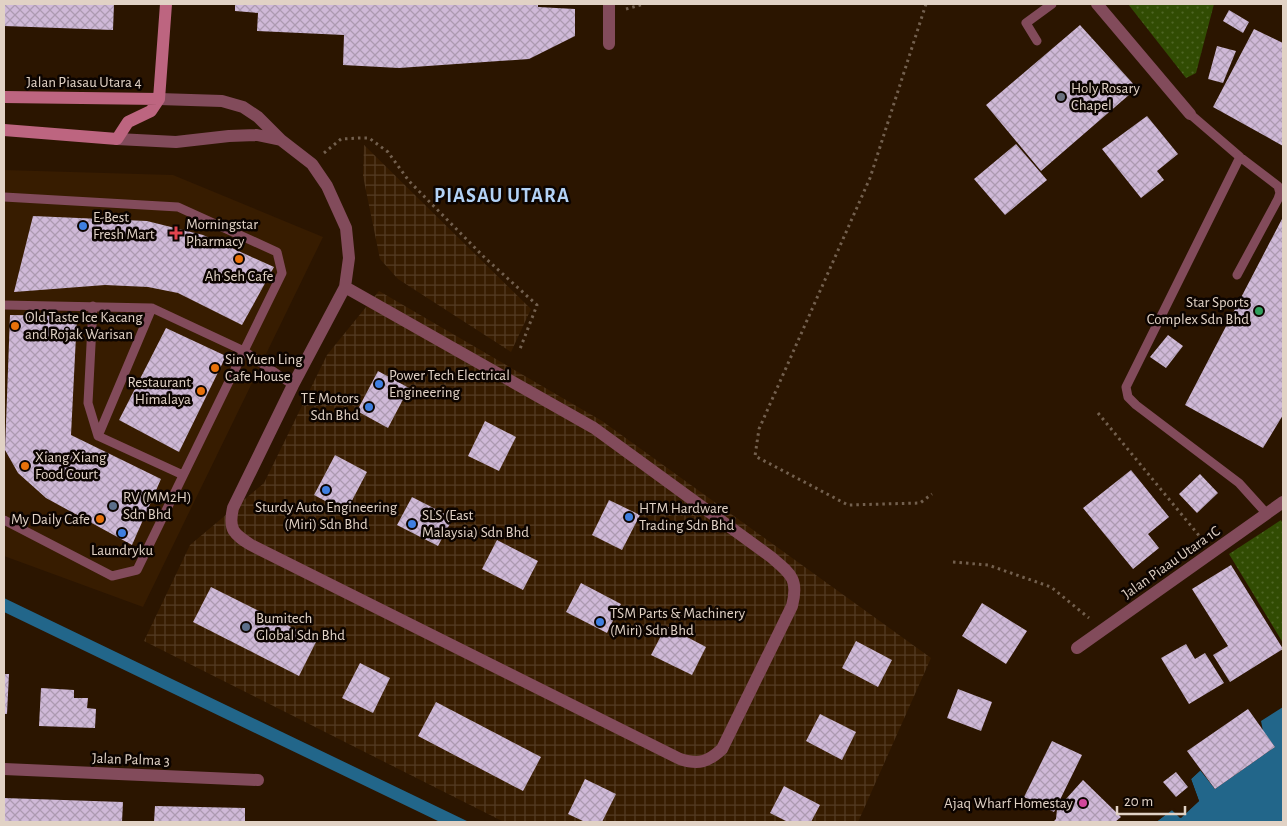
<svg xmlns="http://www.w3.org/2000/svg" width="1287" height="826" viewBox="0 0 1287 826" font-family="'Alegreya Sans',sans-serif">
	<style>
		.built { fill: #371c00 }
		.industrial { fill: url(#industrial-grid) }
		.grass { fill: url(#grass-dots) }
		.water { fill: #22668a }
		.pier { fill: #2b1500 }
		.building { fill: url(#building-cross-hatch) }
		.lines { fill: none; stroke-linecap: round; stroke-linejoin: round }
		.path { stroke: #73604e; stroke-width: 3; stroke-dasharray: 2.5 4; stroke-linecap: butt }
		.lane { stroke: #824b5b; stroke-width: 9 }
		.street { stroke: #824b5b; stroke-width: 12 }
		.secondary { stroke: #bd6580; stroke-width: 12 }
		.worship-dot { fill: #6b7280; stroke: #0c0400; stroke-width: 2 }
		.shop-dot { fill: #3f7fe0; stroke: #0c0400; stroke-width: 2 }
		.health-dot { fill: #e0444e; stroke: #0c0400; stroke-width: 2 }
		.food-dot { fill: #e8710a; stroke: #0c0400; stroke-width: 2 }
		.leisure-dot { fill: #2e9e5b; stroke: #0c0400; stroke-width: 2 }
		.service-dot { fill: #5c6f8a; stroke: #0c0400; stroke-width: 2 }
		.hotel-dot { fill: #d1479c; stroke: #0c0400; stroke-width: 2 }
		.labels { text-anchor: middle; stroke-width: 5; stroke-linejoin: round; paint-order: stroke }
		.street-label { font-size: 15px; fill: #e1d2c5; stroke: #0c0400 }
		.poi-label { font-size: 15px; fill: #e1d2c5; stroke: #0c0400; text-anchor: start }
		.district-label { font-size: 20px; font-weight: bold; letter-spacing: 1px; fill: #b3d2f6; stroke: #0c0400 }
	</style>
	<defs>
		<pattern id="industrial-grid" width="8" height="8" patternUnits="userSpaceOnUse" patternTransform="scale(1.25)"><rect width="8" height="8" fill="#371c00"/><path d="M0 4h8M4 0v8" fill="none" stroke="#543c24"/></pattern>
		<pattern id="grass-dots" width="8" height="8" patternUnits="userSpaceOnUse" patternTransform="scale(1.25)"><rect width="8" height="8" fill="#314c03"/><path d="M2 2h.1M6 6h.1" fill="none" stroke="#4f6526" stroke-width="1.8" stroke-linecap="round"/></pattern>
		<pattern id="building-cross-hatch" width="8" height="8" patternUnits="userSpaceOnUse" patternTransform="scale(1.25)"><rect width="8" height="8" fill="#cfb9d8"/><path d="M0 0l8 8M0 8l8-8" fill="none" stroke="#ac9ab1"/></pattern>
	</defs>
	<rect width="100%" height="100%" fill="#2b1500"/>
	<path class="built" d="M 4,170 L 173,175 L 323,237 L 143,607 L 4,556 Z"/>
	<path class="industrial" d="M 364,145 L 531,309 L 511,352 L 398,279 L 380,259 L 363,176 Z
		M 379,291 L 602,421 L 931,658 L 858,822 L 504,822 L 144,641 L 190,545 L 264,483 L 327,355 Z"/>
	<path class="grass" d="M 1128,4 L 1214,4 L 1196,73 L 1186,78 Z
		M 1281,520 L 1283,524 L 1283,643 L 1229,554 Z"/>
	<path class="water" d="M 4,598 L 469,822 L 440,822 L 4,612 Z
		M 1283,707 L 1283,822 L 1156,822 L 1172,810 L 1181,818 L 1199,801 L 1191,779 L 1201,770 L 1215,789 L 1263,731 L 1261,721 Z"/>
	<path class="pier" d="M 1259,726 L 1275,747 L 1215,789 L 1200,770 L 1191,779 L 1199,801 L 1180,818 L 1172,810 L 1156,822 L 1153,822 L 1171,808 L 1173,808 L 1180,814 L 1196,800 L 1188,780 L 1189,777 L 1199,768 Z"/>
	<path class="building" d="M 4,4 L 114,4 L 113,30 L 4,26 Z
		M 235,4 L 538,4 L 538,7 L 575,9 L 575,36 L 529,59 L 399,68 L 343,65 L 344,35 L 257,31 L 258,13 L 235,11 Z
		M 1229,10 L 1249,22 L 1243,33 L 1223,21 Z
		M 1080,25 L 1137,88 L 1041,171 L 986,105 Z
		M 1254,29 L 1283,43 L 1283,146 L 1213,107 Z
		M 1217,46 L 1236,51 L 1223,83 L 1208,79 Z
		M 1147,116 L 1178,154 L 1157,171 L 1164,180 L 1141,198 L 1102,149 Z
		M 1016,144 L 1047,180 L 1005,215 L 974,179 Z
		M 33,216 L 147,221 L 203,235 L 274,267 L 242,325 L 178,293 L 148,287 L 105,285 L 14,292 Z
		M 1283,217 L 1283,415 L 1263,448 L 1185,405 Z
		M 10,315 L 77,316 L 71,435 L 161,479 L 132,545 L 46,498 L 18,473 L 5,450 Z
		M 166,328 L 226,356 L 179,452 L 119,420 Z
		M 1168,335 L 1183,346 L 1166,368 L 1150,357 Z
		M 378,371 L 409,388 L 388,428 L 357,411 Z
		M 485,421 L 516,437 L 499,471 L 468,456 Z
		M 335,455 L 367,472 L 346,512 L 314,495 Z
		M 1131,470 L 1169,517 L 1148,534 L 1159,548 L 1133,569 L 1083,508 Z
		M 1200,474 L 1218,493 L 1197,513 L 1179,494 Z
		M 412,497 L 453,518 L 438,546 L 397,525 Z
		M 609,500 L 640,515 L 622,550 L 592,535 Z
		M 497,540 L 538,561 L 523,590 L 482,569 Z
		M 1231,565 L 1283,649 L 1230,682 L 1213,655 L 1228,646 L 1192,589 Z
		M 581,583 L 621,604 L 607,633 L 566,612 Z
		M 211,587 L 317,640 L 299,676 L 193,622 Z
		M 982,603 L 1027,631 L 1006,664 L 962,636 Z
		M 666,626 L 706,647 L 692,675 L 651,655 Z
		M 856,641 L 892,660 L 878,687 L 842,668 Z
		M 1186,644 L 1195,659 L 1205,653 L 1224,683 L 1189,704 L 1161,658 Z
		M 360,663 L 390,678 L 373,713 L 342,698 Z
		M 4,674 L 9,674 L 7,714 L 4,714 Z
		M 41,688 L 74,690 L 74,698 L 88,698 L 87,708 L 96,709 L 95,728 L 39,726 Z
		M 958,689 L 992,702 L 981,731 L 947,718 Z
		M 436,702 L 541,757 L 523,791 L 418,736 Z
		M 1248,709 L 1275,747 L 1215,789 L 1187,751 Z
		M 820,714 L 856,732 L 842,760 L 806,741 Z
		M 1052,741 L 1082,755 L 1054,812 L 1024,797 Z
		M 1176,772 L 1188,787 L 1176,797 L 1163,782 Z
		M 585,779 L 616,794 L 602,822 L 585,822 L 568,814 Z
		M 1083,780 L 1121,817 L 1115,822 L 1053,822 L 1056,819 L 1057,809 Z
		M 784,786 L 820,805 L 811,822 L 788,822 L 770,813 Z
		M 4,798 L 123,802 L 122,822 L 4,822 Z
		M 155,806 L 245,808 L 245,822 L 154,822 Z"/>
	<g class="lines">
		<path class="path" d="M 926,4 L 870,178 L 759,429 L 755,456 L 848,505 L 920,503 L 932,494
			M 626,9 L 644,4
			M 324,153 L 341,139 L 360,138 L 369,138 L 388,152 L 409,181 L 483,256 L 537,305 L 520,349
			M 1098,413 L 1201,538
			M 953,562 L 988,565 L 1051,587 L 1089,618"/>
		<path class="lane" d="M 1037,41 L 1026,23 L 1052,4
			M 1190,114 L 1240,157 L 1278,186 L 1280,193 L 1278,199 L 1237,275
			M 1240,157 L 1126,387 L 1128,397 L 1136,405 L 1239,483 L 1267,514
			M 4,197 L 178,207 L 277,252 L 282,273 L 137,570 L 112,576 L 4,520
			M 4,305 L 152,308 L 244,351 L 293,385
			M 93,306 L 88,403 L 98,436 L 183,475
			M 98,436 L 152,308"/>
		<path class="street" d="M 1097,4 L 1190,114
			M 609,44 L 609,4
			M 159,99 L 222,101 L 243,107 L 258,117 L 281,140 L 312,164 L 327,186 L 346,228 L 349,258 L 345,287 L 293,385 L 233,508 C 228,530 234,534 251,545 L 680,759 C 699,765 708,762 722,749 L 792,606 C 799,579 791,574 771,557 L 594,428 L 345,287
			M 117,139 L 176,142 L 229,136 L 257,135 L 281,140
			M 1077,648 L 1283,502
			M 4,769 L 258,780"/>
		<path class="secondary" d="M 4,97 L 159,99
			M 4,130 L 117,139 L 128,122 L 151,111 L 159,99 L 166,4"/>
	</g>
	<circle class="worship-dot" cx="1061" cy="97" r="5"/>
	<g class="shop-dot">
		<circle cx="83" cy="226" r="5"/>
		<circle cx="379" cy="384" r="5"/>
		<circle cx="369" cy="407" r="5"/>
		<circle cx="326" cy="490" r="5"/>
		<circle cx="629" cy="517" r="5"/>
		<circle cx="412" cy="524" r="5"/>
		<circle cx="122" cy="533" r="5"/>
		<circle cx="600" cy="622" r="5"/>
	</g>
	<path class="health-dot" d="M173.5 225.5h5v5h5v5h-5v5h-5v-5h-5v-5h5z"/>
	<g class="food-dot">
		<circle cx="239" cy="259" r="5"/>
		<circle cx="15" cy="326" r="5"/>
		<circle cx="215" cy="368" r="5"/>
		<circle cx="201" cy="391" r="5"/>
		<circle cx="25" cy="466" r="5"/>
		<circle cx="100" cy="519" r="5"/>
	</g>
	<circle class="leisure-dot" cx="1259" cy="311" r="5"/>
	<g class="service-dot">
		<circle cx="113" cy="506" r="5"/>
		<circle cx="246" cy="627" r="5"/>
	</g>
	<circle class="hotel-dot" cx="1083" cy="803" r="5"/>
	<g class="labels">
		<g class="street-label">
			<text x="84" y="87">Jalan Piasau Utara 4</text>
			<text transform="translate(1171 562) rotate(-35)" y="5">Jalan Piaau Utara 1C</text>
			<text transform="translate(131 759) rotate(2)" y="5">Jalan Palma 3</text>
		</g>
		<g class="poi-label">
			<text x="1071" y="93">Holy Rosary<tspan x="1071" dy="17">Chapel</tspan></text>
			<text x="93" y="222">E-Best<tspan x="93" dy="17">Fresh Mart</tspan></text>
			<text x="186" y="229">Morningstar<tspan x="186" dy="17">Pharmacy</tspan></text>
			<text x="239" y="281" text-anchor="middle">Ah Seh Cafe</text>
			<text x="1249" y="307" text-anchor="end">Star Sports<tspan x="1249" dy="17">Complex Sdn Bhd</tspan></text>
			<text x="25" y="322">Old Taste Ice Kacang<tspan x="25" dy="17">and Rojak Warisan</tspan></text>
			<text x="225" y="364">Sin Yuen Ling<tspan x="225" dy="17">Cafe House</tspan></text>
			<text x="389" y="380">Power Tech Electrical<tspan x="389" dy="17">Engineering</tspan></text>
			<text x="191" y="387" text-anchor="end">Restaurant<tspan x="191" dy="17">Himalaya</tspan></text>
			<text x="359" y="403" text-anchor="end">TE Motors<tspan x="359" dy="17">Sdn Bhd</tspan></text>
			<text x="35" y="462">Xiang Xiang<tspan x="35" dy="17">Food Court</tspan></text>
			<text x="123" y="502">RV (MM2H)<tspan x="123" dy="17">Sdn Bhd</tspan></text>
			<text x="326" y="512" text-anchor="middle">Sturdy Auto Engineering<tspan x="326" dy="17">(Miri) Sdn Bhd</tspan></text>
			<text x="639" y="513">HTM Hardware<tspan x="639" dy="17">Trading Sdn Bhd</tspan></text>
			<text x="422" y="520">SLS (East<tspan x="422" dy="17">Malaysia) Sdn Bhd</tspan></text>
			<text x="90" y="524" text-anchor="end">My Daily Cafe</text>
			<text x="122" y="555" text-anchor="middle">Laundryku</text>
			<text x="610" y="618">TSM Parts &amp; Machinery<tspan x="610" dy="17">(Miri) Sdn Bhd</tspan></text>
			<text x="256" y="623">Bumitech<tspan x="256" dy="17">Global Sdn Bhd</tspan></text>
			<text x="1073" y="808" text-anchor="end">Ajaq Wharf Homestay</text>
		</g>
		<g class="district-label">
			<text x="502" y="202">PIASAU UTARA</text>
		</g>
	</g>
	<rect width="1287" height="826" fill="none" stroke="#e1d2c5" stroke-width="10"/>
	<path d="M1117 806v8h68v-8" fill="none" stroke="#e1d2c5" stroke-width="2.5"/>
	<text x="1124" y="806" font-size="15" fill="#e1d2c5" stroke="#0c0400" stroke-width="4" paint-order="stroke">20 m</text>
</svg>
